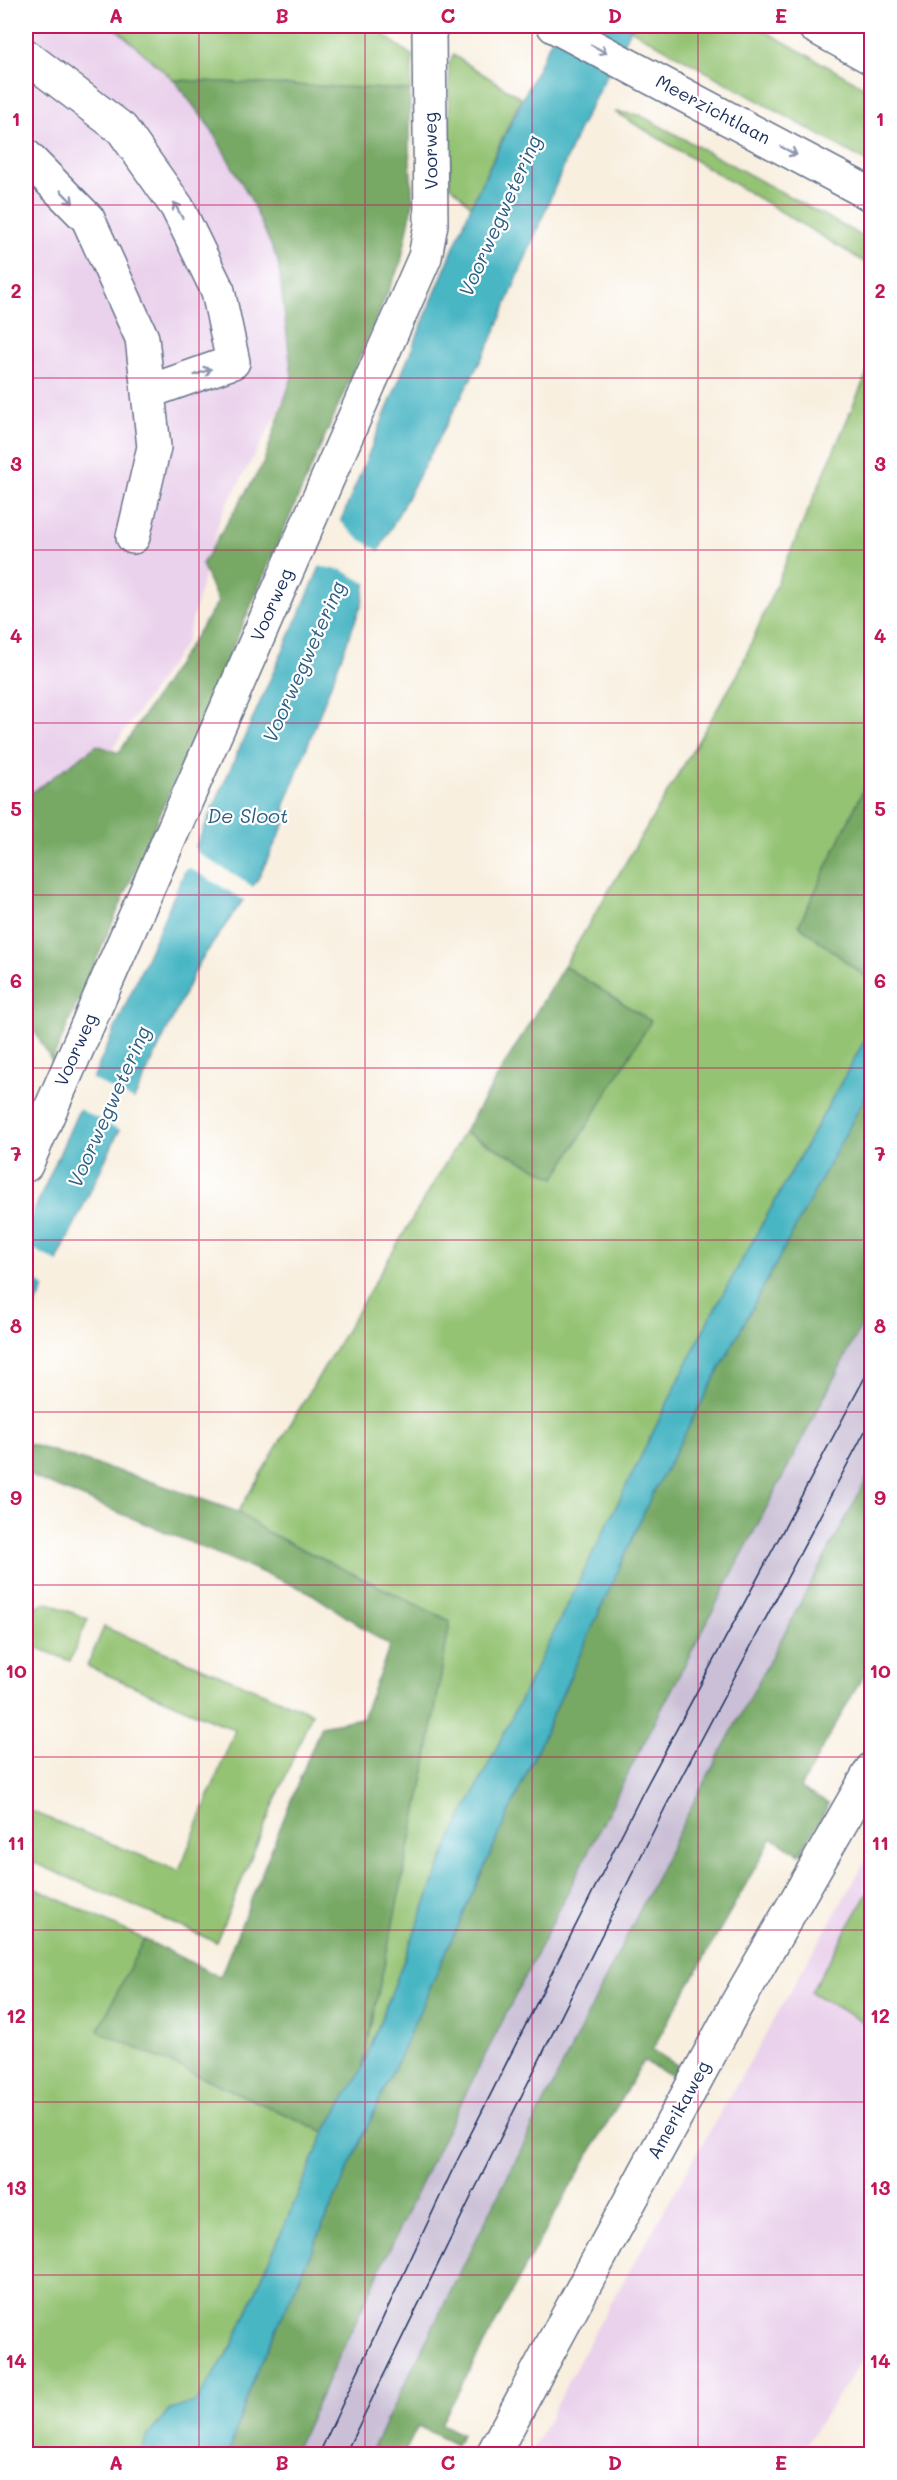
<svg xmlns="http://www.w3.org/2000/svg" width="897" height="2480" viewBox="0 0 897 2480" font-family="Mali,sans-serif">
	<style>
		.built { fill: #ead1ec }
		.industrial { fill: #cabfd6 }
		.green { fill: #94c373; stroke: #587968; stroke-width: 1.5 }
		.forest { fill: #77a965; stroke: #496c62; stroke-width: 1.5 }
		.water { fill: #49b6c4; stroke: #327291; stroke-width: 1.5 }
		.pier { fill: #f8efdf }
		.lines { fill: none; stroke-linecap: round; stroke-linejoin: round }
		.minor-casing { stroke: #68728b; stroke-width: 36 }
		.minor { stroke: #fff; stroke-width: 33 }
		.tram { stroke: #1b2f5e; stroke-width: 1.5 }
		.oneway { stroke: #8d97ae }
		.grid { fill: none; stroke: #c2185b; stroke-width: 1.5; stroke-opacity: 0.55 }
		.labels { text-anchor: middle; stroke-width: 4.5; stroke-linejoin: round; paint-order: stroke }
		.street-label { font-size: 18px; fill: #1b2f5e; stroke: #fff }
		.water-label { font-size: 20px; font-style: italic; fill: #2b5e82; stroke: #fff }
		.neatline { fill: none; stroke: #c2185b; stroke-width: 2 }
		.grid-label { font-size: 20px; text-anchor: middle; font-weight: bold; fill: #c2185b }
	</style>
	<rect width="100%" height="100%" fill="#fff"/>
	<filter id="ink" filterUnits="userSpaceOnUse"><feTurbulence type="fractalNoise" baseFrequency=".0167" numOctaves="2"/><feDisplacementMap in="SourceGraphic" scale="12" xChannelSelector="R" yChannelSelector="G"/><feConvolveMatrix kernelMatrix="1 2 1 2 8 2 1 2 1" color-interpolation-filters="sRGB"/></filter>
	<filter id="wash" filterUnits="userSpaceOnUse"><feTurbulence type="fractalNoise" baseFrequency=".008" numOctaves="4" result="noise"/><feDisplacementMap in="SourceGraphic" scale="24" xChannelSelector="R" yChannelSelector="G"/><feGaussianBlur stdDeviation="1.35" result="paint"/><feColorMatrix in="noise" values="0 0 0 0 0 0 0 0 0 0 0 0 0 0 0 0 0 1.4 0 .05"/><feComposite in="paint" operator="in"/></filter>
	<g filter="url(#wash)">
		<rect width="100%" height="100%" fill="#f8efdf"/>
		<path class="built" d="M 26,26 L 131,26 L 186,72 L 289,253 L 297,378 L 221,515 L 186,642 L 107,756 L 26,803 Z
			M 871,1851 L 871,2347 L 799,2454 L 530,2454 L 600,2322 Z"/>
		<path class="industrial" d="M 871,1307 L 871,1471 L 687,1815 L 370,2454 L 293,2454 L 429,2166 L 622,1785 Z"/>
		<path class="green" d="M 113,26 L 371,26 L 413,56 L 410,90 L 174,80 Z
			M 632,26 L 756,26 L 871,91 L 871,164 L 630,29 Z
			M 453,55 L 521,98 L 471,206 L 450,185 L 449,64 Z
			M 615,112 L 640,115 L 871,241 L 871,266 Z
			M 871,364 L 871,774 L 799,925 L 871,981 L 871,1029 L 708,1321 L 448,1846 L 362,2069 L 423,1781 L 450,1621 L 265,1531 L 238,1512 L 464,1132 L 555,1178 L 650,1022 L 564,966 L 738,674 Z
			M 46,1602 L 88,1619 L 70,1661 L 26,1643 L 26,1611 Z
			M 104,1627 L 312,1713 L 216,1942 L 26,1859 L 26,1809 L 179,1871 L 235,1730 L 87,1666 Z
			M 26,1884 L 144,1939 L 98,2031 L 325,2132 L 232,2346 L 197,2402 L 168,2411 L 148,2436 L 140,2454 L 26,2454 Z
			M 871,1887 L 871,2027 L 811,1992 Z"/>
		<path class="forest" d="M 174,80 L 410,90 L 409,149 L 413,203 L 401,262 L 52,1061 L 26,1017 L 26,797 L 97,745 L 119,753 L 218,602 L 202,564 L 263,464 L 292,377 L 278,261 L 250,198 L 211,129 Z
			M 871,774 L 871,981 L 799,925 Z
			M 564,966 L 651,1021 L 555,1178 L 464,1132 Z
			M 871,1086 L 871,1307 L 622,1785 L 429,2166 L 293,2454 L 228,2454 L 252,2383 L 651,1497 Z
			M 26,1443 L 144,1479 L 238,1512 L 265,1531 L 450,1621 L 423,1781 L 362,2069 L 325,2132 L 98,2031 L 144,1939 L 220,1977 L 321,1726 L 362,1718 L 390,1646 L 309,1592 L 26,1474 Z
			M 871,1471 L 871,1662 L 800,1788 L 829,1804 L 800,1854 L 772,1838 L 652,2050 L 680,2067 L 674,2077 L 643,2061 L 542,2236 L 441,2424 L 461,2434 L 456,2445 L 418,2426 L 404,2454 L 370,2454 L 687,1815 Z"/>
		<path class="water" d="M 558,26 L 632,26 L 579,129 L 491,341 L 368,571 L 362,603 L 284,807 L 288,816 L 259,877 L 199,963 L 26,1326 L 26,1229 L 345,511 L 471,206 Z
			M 871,1029 L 871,1086 L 651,1497 L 252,2383 L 228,2454 L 140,2454 L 148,2436 L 168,2411 L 197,2401 L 232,2346 L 325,2132 L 362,2069 L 448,1846 L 708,1321 Z"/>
		<path class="pier" d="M 338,519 L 355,536 L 382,553 L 371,572 L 369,585 L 342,570 L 317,566 Z
			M 194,844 L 198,853 L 255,888 L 246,901 L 190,868 L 183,869 Z
			M 88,1077 L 136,1101 L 122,1131 L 75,1107 Z
			M 26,1245 L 59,1263 L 47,1288 L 26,1275 Z"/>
	</g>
	<g filter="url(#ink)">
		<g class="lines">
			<g class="minor-casing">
				<path id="minor" d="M 554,26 L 872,195
					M 814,26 L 872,58
					M 26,56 L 122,129 L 177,207 L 218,291 L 233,362 L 148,392
					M 26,156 L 88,219 L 142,338 L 154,447 L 133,537
					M 26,1165 L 425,257 L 431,224 L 429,33 L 432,26
					M 493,2454 L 735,2007 L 872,1769"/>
			</g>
			<use href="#minor" class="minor"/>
			<path class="tram" d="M 319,2454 L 451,2173 L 642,1794 L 872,1364
				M 345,2454 L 475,2189 L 666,1806 L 872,1418"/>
		</g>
		<defs><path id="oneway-shaft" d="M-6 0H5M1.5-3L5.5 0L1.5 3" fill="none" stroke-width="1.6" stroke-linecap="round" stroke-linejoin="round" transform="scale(1.5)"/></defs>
		<g class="oneway">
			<use href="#oneway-shaft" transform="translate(599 49) rotate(28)"/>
			<use href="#oneway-shaft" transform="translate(789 151) rotate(28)"/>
			<use href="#oneway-shaft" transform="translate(67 197) rotate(45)"/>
			<use href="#oneway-shaft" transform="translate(178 210) rotate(-119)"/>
			<use href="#oneway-shaft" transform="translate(203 372) rotate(-20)"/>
		</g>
	</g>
	<path class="grid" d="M 199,26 L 199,2454M 365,26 L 365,2454M 532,26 L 532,2454M 698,26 L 698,2454M 26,205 L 872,205M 26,378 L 872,378M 26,550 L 872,550M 26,723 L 872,723M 26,895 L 872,895M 26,1068 L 872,1068M 26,1240 L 872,1240M 26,1412 L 872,1412M 26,1585 L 872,1585M 26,1757 L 872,1757M 26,1930 L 872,1930M 26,2102 L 872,2102M 26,2275 L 872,2275"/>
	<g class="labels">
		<g class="street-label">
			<text transform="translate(713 110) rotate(28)" y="6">Meerzichtlaan</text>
			<text transform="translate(431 151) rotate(-91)" y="6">Voorweg</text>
			<text transform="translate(272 605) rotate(-66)" y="6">Voorweg</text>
			<text transform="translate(76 1050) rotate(-66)" y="6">Voorweg</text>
			<text transform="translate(679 2110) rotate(-61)" y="6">Amerikaweg</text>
		</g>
		<g class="water-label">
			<text transform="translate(500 216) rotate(-66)" y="7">Voorwegwetering</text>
			<text transform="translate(304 662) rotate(-66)" y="7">Voorwegwetering</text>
			<text x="248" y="823">De Sloot</text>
			<text transform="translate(109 1107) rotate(-66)" y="7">Voorwegwetering</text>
		</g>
	</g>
	<rect width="897" height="2480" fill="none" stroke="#fff" stroke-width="66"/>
	<rect x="33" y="33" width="831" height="2414" class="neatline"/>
	<g class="grid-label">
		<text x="116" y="23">A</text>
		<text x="282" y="23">B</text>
		<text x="448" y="23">C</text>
		<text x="615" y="23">D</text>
		<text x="781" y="23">E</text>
		<text x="16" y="126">1</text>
		<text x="880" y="126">1</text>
		<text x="16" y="298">2</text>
		<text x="880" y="298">2</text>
		<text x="16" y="471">3</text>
		<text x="880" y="471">3</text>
		<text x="16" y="643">4</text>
		<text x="880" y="643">4</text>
		<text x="16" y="816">5</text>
		<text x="880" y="816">5</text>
		<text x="16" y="988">6</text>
		<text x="880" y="988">6</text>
		<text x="16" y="1161">7</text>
		<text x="880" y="1161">7</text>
		<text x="16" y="1333">8</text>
		<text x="880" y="1333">8</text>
		<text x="16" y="1505">9</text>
		<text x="880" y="1505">9</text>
		<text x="16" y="1678">10</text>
		<text x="880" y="1678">10</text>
		<text x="16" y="1850">11</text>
		<text x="880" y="1850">11</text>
		<text x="16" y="2023">12</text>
		<text x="880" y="2023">12</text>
		<text x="16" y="2195">13</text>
		<text x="880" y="2195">13</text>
		<text x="16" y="2368">14</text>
		<text x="880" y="2368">14</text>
		<text x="116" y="2470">A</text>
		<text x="282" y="2470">B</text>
		<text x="448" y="2470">C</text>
		<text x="615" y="2470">D</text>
		<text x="781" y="2470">E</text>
	</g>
</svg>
